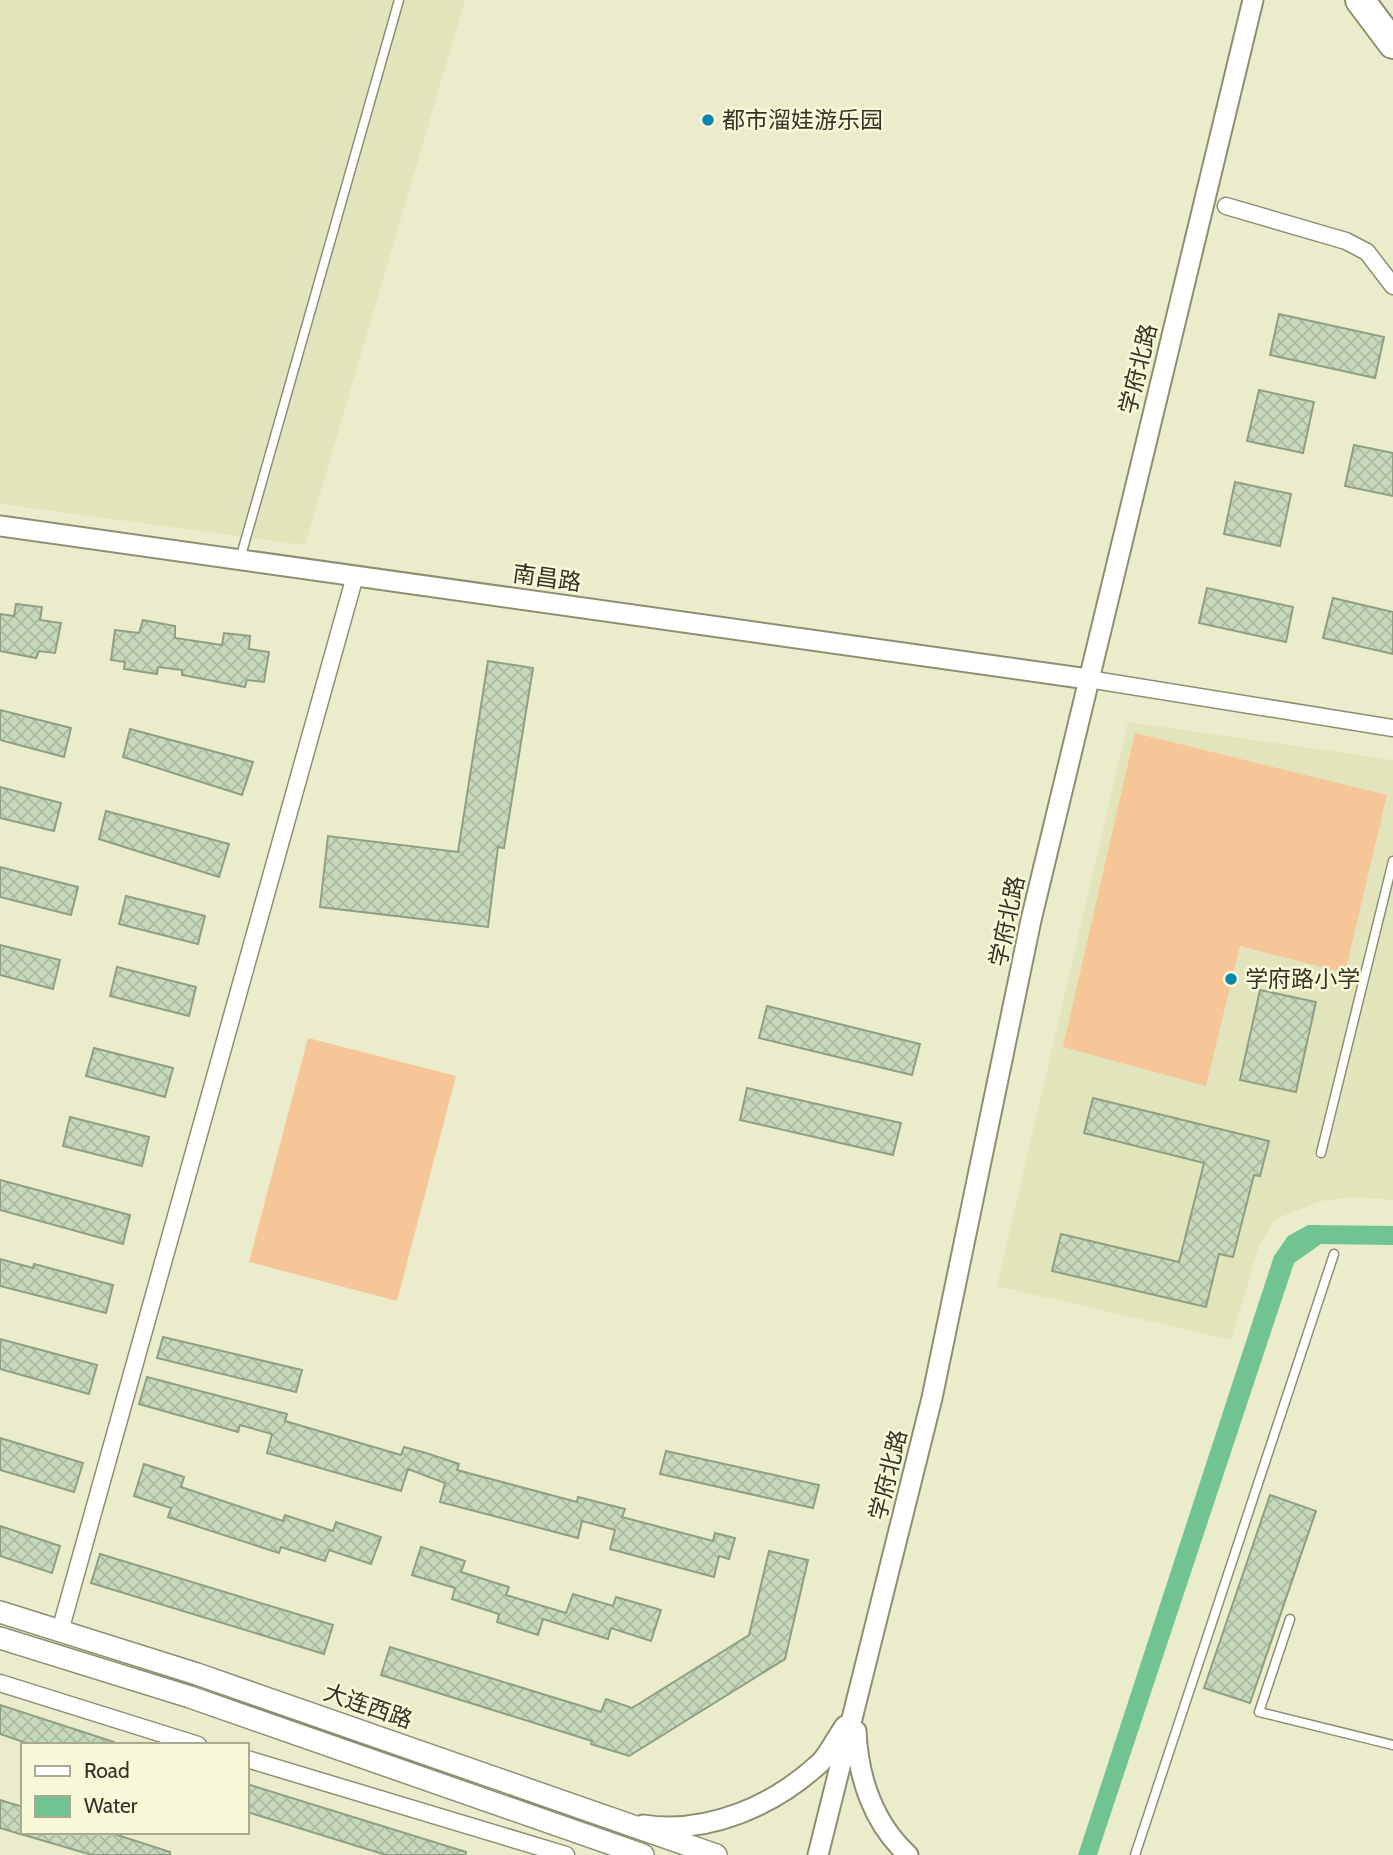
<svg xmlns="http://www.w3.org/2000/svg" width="1393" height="1855" viewBox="0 0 1393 1855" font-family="Cabin,'Noto Sans SC',sans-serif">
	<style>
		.built { fill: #e2e5bc }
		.garden { fill: #f6c699 }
		.water { fill: #71c492 }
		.building { fill: url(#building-cross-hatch); stroke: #8f9f84; stroke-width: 2 }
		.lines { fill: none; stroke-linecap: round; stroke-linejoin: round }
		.service-casing { stroke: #8e8f71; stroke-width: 11 }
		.minor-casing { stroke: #8e8f71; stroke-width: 19 }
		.tertiary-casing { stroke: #8e8f71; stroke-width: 23 }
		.secondary-casing { stroke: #8e8f71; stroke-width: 24 }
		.motorway-casing { stroke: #8e8f71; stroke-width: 32 }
		.service { stroke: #fff; stroke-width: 8 }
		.minor { stroke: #fff; stroke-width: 16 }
		.tertiary { stroke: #fff; stroke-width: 19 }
		.secondary { stroke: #fff; stroke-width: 21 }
		.motorway { stroke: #fff; stroke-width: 28 }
		.poi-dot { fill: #0887aa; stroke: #f7f9d8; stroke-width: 2.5 }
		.labels { text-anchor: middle; stroke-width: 5; stroke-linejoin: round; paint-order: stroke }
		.poi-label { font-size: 23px; fill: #333427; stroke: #f7f9d8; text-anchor: start }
		.street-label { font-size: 23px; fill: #333427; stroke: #f7f9d8 }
	</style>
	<defs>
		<pattern id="building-cross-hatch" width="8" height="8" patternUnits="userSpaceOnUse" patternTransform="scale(1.75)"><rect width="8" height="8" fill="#c7d8bb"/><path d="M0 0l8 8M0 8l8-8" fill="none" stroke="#abbaa1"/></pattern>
	</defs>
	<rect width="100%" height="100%" fill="#eaeccb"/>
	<path class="built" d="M 0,0 L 465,0 L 305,545 L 0,504 Z
		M 1128,722 L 1393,760 L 1393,1200 L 1354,1197 L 1321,1201 L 1275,1219 L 1260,1243 L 1231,1340 L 997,1286 Z"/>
	<path class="garden" d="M 1135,733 L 1387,795 L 1345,973 L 1240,946 L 1206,1086 L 1063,1047 Z
		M 308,1038 L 456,1076 L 397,1301 L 249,1262 Z"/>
	<path class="water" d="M 1308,1225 L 1393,1226 L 1393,1245 L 1321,1244 L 1294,1263 L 1097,1855 L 1078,1855 L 1274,1256 L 1288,1236 Z"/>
	<path class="building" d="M 1279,314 L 1384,337 L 1375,378 L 1270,355 Z
		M 1259,390 L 1314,402 L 1303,453 L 1247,441 Z
		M 1354,445 L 1393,453 L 1393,496 L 1345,486 Z
		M 1235,482 L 1291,494 L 1280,546 L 1224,534 Z
		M 1207,588 L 1293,607 L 1286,642 L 1199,623 Z
		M 1333,598 L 1393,612 L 1393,654 L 1323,638 Z
		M 16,604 L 42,607 L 40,620 L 61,623 L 55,653 L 39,651 L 36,658 L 0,651 L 0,614 L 14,616 Z
		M 143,620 L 175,626 L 175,638 L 222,645 L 224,633 L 250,636 L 249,649 L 269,652 L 264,682 L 247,680 L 245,687 L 182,675 L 182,670 L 158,667 L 157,674 L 124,669 L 125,662 L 111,660 L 115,630 L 139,633 Z
		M 488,661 L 533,668 L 504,848 L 498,847 L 488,927 L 320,907 L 328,836 L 458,852 Z
		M 0,710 L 71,728 L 64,757 L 0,740 Z
		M 130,729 L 253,762 L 242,795 L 123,757 Z
		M 0,787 L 61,803 L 54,831 L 0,818 Z
		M 106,811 L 229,844 L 219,877 L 99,839 Z
		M 0,867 L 78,887 L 71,915 L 0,897 Z
		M 126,896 L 205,916 L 198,944 L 119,924 Z
		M 0,945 L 60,960 L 53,989 L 0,975 Z
		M 117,967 L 196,987 L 189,1016 L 110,996 Z
		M 1260,990 L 1316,1002 L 1296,1092 L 1240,1080 Z
		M 767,1006 L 920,1044 L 912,1075 L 759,1038 Z
		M 94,1048 L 173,1068 L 165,1097 L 86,1076 Z
		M 747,1088 L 901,1123 L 893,1155 L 740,1120 Z
		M 1093,1098 L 1269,1141 L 1260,1176 L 1254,1175 L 1233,1257 L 1219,1254 L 1206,1307 L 1052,1271 L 1061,1234 L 1179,1262 L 1204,1163 L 1084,1133 Z
		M 70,1117 L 149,1137 L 142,1166 L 63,1146 Z
		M 0,1180 L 130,1215 L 123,1244 L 0,1210 Z
		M 0,1259 L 33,1268 L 34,1264 L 113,1285 L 106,1313 L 0,1286 Z
		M 163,1337 L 302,1370 L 296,1392 L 157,1358 Z
		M 0,1339 L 97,1365 L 89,1394 L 0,1369 Z
		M 147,1377 L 287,1414 L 285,1421 L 401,1455 L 404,1447 L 426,1453 L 459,1464 L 457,1470 L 577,1502 L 578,1497 L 625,1509 L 622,1517 L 713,1541 L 715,1533 L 735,1538 L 729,1559 L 719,1556 L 714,1577 L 610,1549 L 615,1530 L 582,1521 L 578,1538 L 440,1502 L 445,1483 L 408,1469 L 401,1491 L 267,1453 L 272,1434 L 240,1425 L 238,1432 L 139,1404 Z
		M 0,1438 L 83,1463 L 74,1492 L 0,1470 Z
		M 666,1451 L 819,1485 L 813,1508 L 660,1474 Z
		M 144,1464 L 184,1477 L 181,1487 L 283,1521 L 285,1515 L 333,1531 L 336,1522 L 381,1537 L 371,1564 L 329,1550 L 325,1561 L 281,1547 L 279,1553 L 168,1517 L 171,1508 L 134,1496 Z
		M 1270,1495 L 1316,1511 L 1250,1703 L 1204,1688 Z
		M 0,1526 L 60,1546 L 52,1573 L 0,1556 Z
		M 421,1547 L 465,1561 L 461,1572 L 509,1587 L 506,1595 L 566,1613 L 573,1594 L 613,1606 L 616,1597 L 661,1610 L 651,1641 L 611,1628 L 608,1639 L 543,1619 L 538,1635 L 497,1622 L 499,1614 L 452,1599 L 455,1588 L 412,1575 Z
		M 769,1551 L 808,1560 L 785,1659 L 629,1756 L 591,1744 L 592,1741 L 381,1675 L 390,1647 L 601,1712 L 606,1699 L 632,1708 L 749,1635 Z
		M 100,1554 L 333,1625 L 324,1654 L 91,1583 Z
		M 0,1705 L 114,1742 L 114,1745 L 32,1745 L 0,1734 Z
		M 247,1784 L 466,1852 L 465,1855 L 386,1855 L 247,1812 Z
		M 0,1800 L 23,1807 L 23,1835 L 0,1828 Z
		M 24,1832 L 108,1832 L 170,1852 L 170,1855 L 92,1855 L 24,1835 Z"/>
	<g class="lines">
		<g class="service-casing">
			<path id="service" d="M 240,559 L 399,0
				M 1321,1153 L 1393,861
				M 1290,1619 L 1259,1712 L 1393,1745
				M 1135,1855 L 1334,1254"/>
		</g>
		<g class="minor-casing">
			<path id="minor" d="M 1226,206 L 1346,241 L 1367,252 L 1393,286
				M 1088,679 L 1393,728
				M 60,1631 L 355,576
				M 0,1683 L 198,1745
				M 247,1759 L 566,1855"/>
		</g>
		<g class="tertiary-casing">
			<path id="tertiary" d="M 0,526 L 1088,679
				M 856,1731 C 858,1777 873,1823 908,1855
				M 643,1825 C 707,1835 774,1806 821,1762 C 830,1752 837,1737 845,1726
				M 818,1855 L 932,1398 L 1031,920 L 1253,0"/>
		</g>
		<g class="secondary-casing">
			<path id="secondary" d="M 0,1612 L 197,1674 L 716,1855
				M 0,1638 L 190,1697 L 643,1855"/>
		</g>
		<g class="motorway-casing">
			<path id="motorway" d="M 1360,0 L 1393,44"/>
		</g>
		<use href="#service" class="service"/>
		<use href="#minor" class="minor"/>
		<use href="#tertiary" class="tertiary"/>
		<use href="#secondary" class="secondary"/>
		<use href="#motorway" class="motorway"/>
	</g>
	<g class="poi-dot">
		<circle cx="708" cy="120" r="7"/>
		<circle cx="1231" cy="979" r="7"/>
	</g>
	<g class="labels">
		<g class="poi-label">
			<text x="722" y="128">都市溜娃游乐园</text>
			<text x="1245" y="987">学府路小学</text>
		</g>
		<g class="street-label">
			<text transform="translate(1138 369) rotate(-76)" y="8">学府北路</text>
			<text transform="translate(547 578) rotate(8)" y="8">南昌路</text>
			<text transform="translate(1007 921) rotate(-78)" y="8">学府北路</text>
			<text transform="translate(888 1475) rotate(-76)" y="8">学府北路</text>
			<text transform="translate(368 1706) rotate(19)" y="8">大连西路</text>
		</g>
	</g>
	<rect x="21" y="1743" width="228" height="91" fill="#f7f9d8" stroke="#a9aa91" stroke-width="2"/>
	<rect x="35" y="1766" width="35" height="10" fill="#ffffff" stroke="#a9aa91" stroke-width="2"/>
	<text x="84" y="1778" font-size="21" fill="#333427">Road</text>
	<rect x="35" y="1796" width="35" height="21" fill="#71c492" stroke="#a9aa91" stroke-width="2"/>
	<text x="84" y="1813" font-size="21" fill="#333427">Water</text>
</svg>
